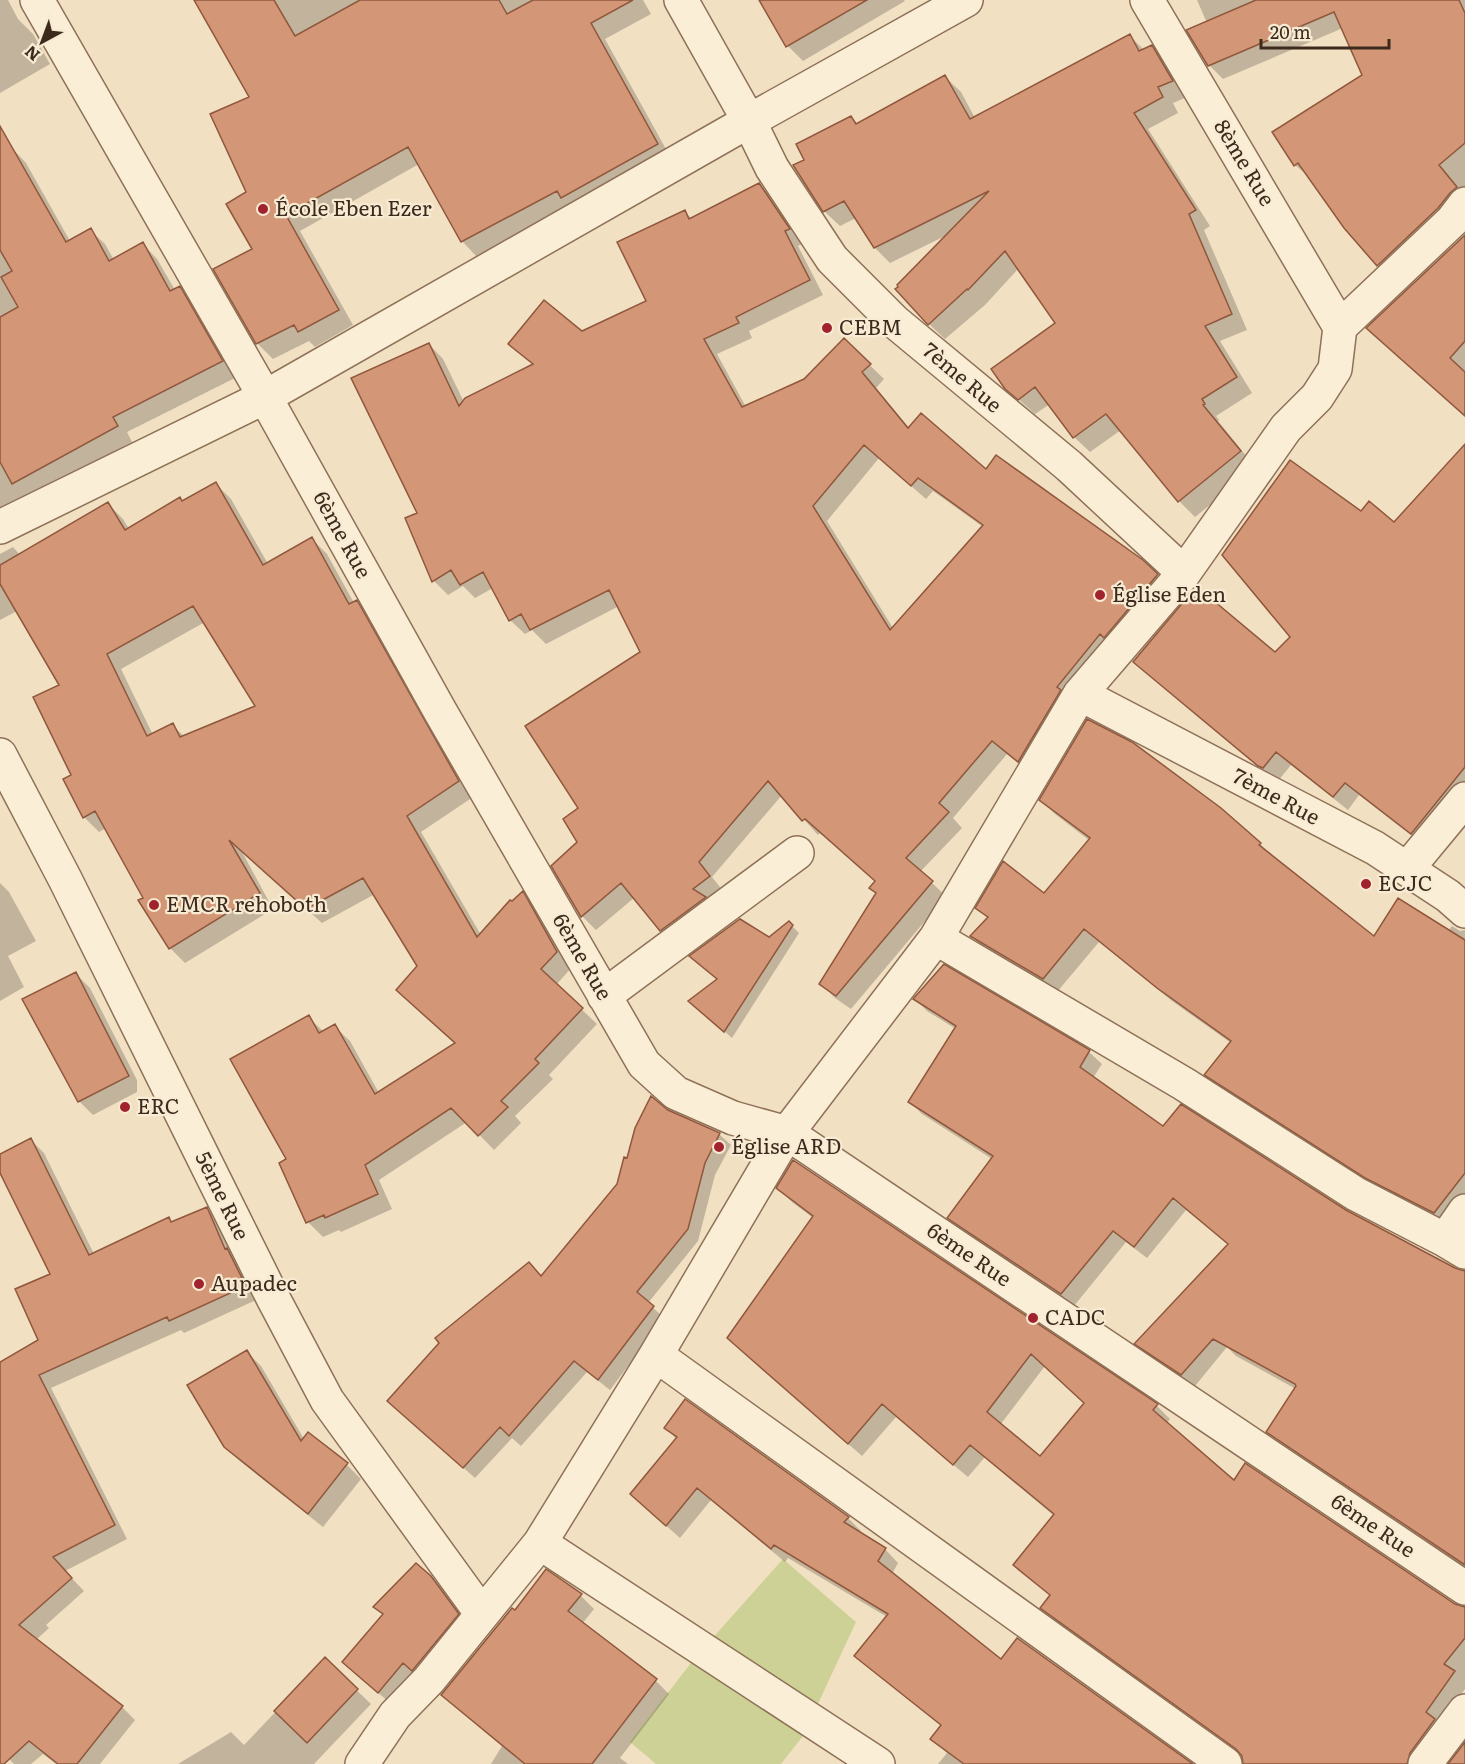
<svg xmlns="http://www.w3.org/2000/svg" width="1465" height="1764" viewBox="0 0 1465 1764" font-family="Literata,serif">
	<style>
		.green { fill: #ced196 }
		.shadow { fill: #0003; fill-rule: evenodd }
		.building { fill: #d39676; stroke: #8f573c; stroke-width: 1.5; fill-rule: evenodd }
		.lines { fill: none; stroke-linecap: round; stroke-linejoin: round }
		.street-casing { stroke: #8e7158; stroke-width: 36 }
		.street { stroke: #fbeed7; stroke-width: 33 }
		.poi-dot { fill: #a1232d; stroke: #f8ebd3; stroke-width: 2 }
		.labels { text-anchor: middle; stroke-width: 4.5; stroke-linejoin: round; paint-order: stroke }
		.street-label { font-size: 21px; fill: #3c2a1d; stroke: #f8ebd3 }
		.poi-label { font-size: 21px; fill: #3c2a1d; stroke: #f8ebd3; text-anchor: start }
	</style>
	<rect width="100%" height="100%" fill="#f2e0c3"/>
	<path class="green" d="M 783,1559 L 856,1622 L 803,1736 L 781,1764 L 656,1764 L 630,1742 L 694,1659 Z"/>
	<path class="shadow" d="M 0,0 L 8,0 L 18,19 L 33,34 L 50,64 L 0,93 Z
		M 196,0 L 643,0 L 651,14 L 605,39 L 672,160 L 571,206 L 477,257 L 462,241 L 419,164 L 300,231 L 353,325 L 315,347 L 309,341 L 273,359 L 258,344 L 215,270 L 254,250 L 248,193 L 251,97 Z
		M 760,0 L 904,0 L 905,1 L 803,61 L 788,46 Z
		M 1197,0 L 1465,0 L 1465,206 L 1392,279 L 1345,227 L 1311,178 L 1295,165 L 1364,76 L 1343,28 L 1223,79 L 1209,65 L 1207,23 Z
		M 1130,36 L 1144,50 L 1151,47 L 1167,62 L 1187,97 L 1173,103 L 1178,113 L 1148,129 L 1210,226 L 1204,230 L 1247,330 L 1220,341 L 1252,393 L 1216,416 L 1219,420 L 1218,421 L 1256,468 L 1195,517 L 1179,501 L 1121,430 L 1090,452 L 1074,437 L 1050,404 L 1035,414 L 1006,388 L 1057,323 L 1019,268 L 985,305 L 945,339 L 929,324 L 947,235 L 890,263 L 875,248 L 856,218 L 840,226 L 824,211 L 806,160 L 851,118 L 858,124 L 945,77 L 961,92 L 975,118 Z
		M 0,128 L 12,148 L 26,163 L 70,241 L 90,230 L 105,244 L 114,260 L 143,244 L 157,259 L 175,290 L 179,288 L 194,303 L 237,377 L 127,432 L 132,442 L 0,513 Z
		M 759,184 L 773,199 L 803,243 L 798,246 L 823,295 L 749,331 L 752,338 L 717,354 L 746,407 L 805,380 L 844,340 L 884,379 L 876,388 L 910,429 L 1142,562 L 1171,590 L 1033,775 L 1007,754 L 953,818 L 962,828 L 920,872 L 946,896 L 851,1009 L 835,998 L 821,984 L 877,894 L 876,882 L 820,833 L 818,835 L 782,795 L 712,877 L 723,891 L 675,945 L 661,930 L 635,897 L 596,930 L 582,916 L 553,866 L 579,843 L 581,809 L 642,652 L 619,606 L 546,644 L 532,630 L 525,634 L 510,620 L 493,588 L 475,598 L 463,586 L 448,595 L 434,581 L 407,519 L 419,513 L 429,344 L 443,359 L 464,402 L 534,366 L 510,344 L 582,333 L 648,302 L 685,212 L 692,219 ZM 879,458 L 926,499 L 933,491 L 983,527 L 893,628 L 827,521 Z
		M 1465,236 L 1465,416 L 1382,342 Z
		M 1465,446 L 1465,801 L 1426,847 L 1359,795 L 1348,810 L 1291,765 L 1278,781 L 1272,778 L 1149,675 L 1135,661 L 1275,654 L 1292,637 L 1361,513 L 1395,525 Z
		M 216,484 L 231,499 L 268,564 L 312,539 L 327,554 L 354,603 L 356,602 L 371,617 L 473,797 L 421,832 L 481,935 L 523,893 L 537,908 L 572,967 L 556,985 L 597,1024 L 549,1075 L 553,1079 L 515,1116 L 521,1123 L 494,1150 L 467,1122 L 379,1180 L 392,1209 L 341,1232 L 339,1230 L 323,1237 L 308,1222 L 281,1163 L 288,1160 L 308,1017 L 324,1032 L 334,1026 L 350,1041 L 379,1093 L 456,1043 L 419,967 L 375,894 L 322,923 L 241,850 L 273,909 L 185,963 L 170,948 L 106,828 L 99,832 L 84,817 L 73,776 L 61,685 L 17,611 L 0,620 L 0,554 L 13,547 L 20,555 L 108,504 L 123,519 L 129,529 ZM 205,622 L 257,707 L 185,737 L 172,725 L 153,735 L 121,669 Z
		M 1041,800 L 1220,810 L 1245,829 L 1284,867 L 1374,938 L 1448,931 L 1452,926 L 1460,931 L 1465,930 L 1465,1213 L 1453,1229 L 1381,1191 L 1220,1088 L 1206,1074 L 1231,1043 L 1172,1001 L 1099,942 L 1057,992 L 986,950 L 972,936 L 988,919 L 977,908 L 1044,895 L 1090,841 L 1055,814 Z
		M 0,883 L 9,892 L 36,941 L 8,956 L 24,987 L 0,1001 Z
		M 789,923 L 799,933 L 732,1038 L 697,1007 L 718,979 Z
		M 944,966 L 1089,1052 L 1102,1064 L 1093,1078 L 1163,1128 L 1465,1287 L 1465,1568 L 1280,1444 L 1268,1432 L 1296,1389 L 1236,1356 L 1227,1347 L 1195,1386 L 1149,1356 L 1137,1344 L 1229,1245 L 1186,1210 L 1147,1258 L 1126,1242 L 1074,1306 L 961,1230 L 949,1217 L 992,1159 L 922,1114 L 910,1102 L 956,1029 L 927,1011 L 915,999 Z
		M 76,974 L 90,988 L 137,1080 L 137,1092 L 93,1115 L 79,1101 Z
		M 667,1111 L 719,1134 L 731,1145 L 715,1175 L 698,1241 L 648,1303 L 664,1318 L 610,1390 L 587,1372 L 521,1446 L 512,1438 L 475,1478 L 400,1412 L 529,1264 L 542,1277 L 618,1185 L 628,1160 Z
		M 31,1140 L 44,1153 L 94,1254 L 168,1218 L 172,1223 L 206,1208 L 219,1221 L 258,1299 L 184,1333 L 181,1330 L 51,1388 L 127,1539 L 65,1571 L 84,1591 L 46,1625 L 49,1628 L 36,1640 L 122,1707 L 135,1720 L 100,1764 L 56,1764 L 43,1754 L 31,1764 L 14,1764 L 0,1750 L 0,1363 L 40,1341 L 52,1274 L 0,1170 L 0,1156 Z
		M 778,1188 L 1157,1406 L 1170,1419 L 1167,1423 L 1234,1482 L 1454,1605 L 1465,1608 L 1465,1689 L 1439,1725 L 1425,1764 L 1245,1764 L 1244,1757 L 1056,1621 L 1042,1608 L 1051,1596 L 1015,1565 L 1054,1516 L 985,1457 L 968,1477 L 896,1417 L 862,1456 L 743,1352 L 729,1338 L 813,1218 L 792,1202 ZM 1045,1366 L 1086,1403 L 1040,1458 L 1000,1425 Z
		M 247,1352 L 261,1366 L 304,1439 L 308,1434 L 347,1465 L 361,1479 L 323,1527 L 240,1461 L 225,1446 Z
		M 666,1428 L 848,1518 L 861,1531 L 859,1534 L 885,1549 L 898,1563 L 892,1574 L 1002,1662 L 1190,1764 L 938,1764 L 947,1753 L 932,1738 L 941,1726 L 870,1669 L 856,1655 L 887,1617 L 788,1558 L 785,1562 L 711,1500 L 680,1538 L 645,1507 L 677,1440 Z
		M 546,1571 L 581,1596 L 594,1609 L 582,1624 L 656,1681 L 669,1694 L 620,1758 L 628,1764 L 491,1764 L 502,1746 L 443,1694 L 515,1612 Z
		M 430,1577 L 443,1589 L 469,1626 L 390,1703 L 355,1673 L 384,1616 L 376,1607 Z
		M 325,1660 L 371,1704 L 314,1764 L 178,1764 L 231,1732 L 244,1745 Z"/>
	<path class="building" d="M 194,0 L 274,0 L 295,36 L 360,0 L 499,0 L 507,14 L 533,0 L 633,0 L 591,23 L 658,144 L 561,198 L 557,191 L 461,242 L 408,147 L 286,215 L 339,310 L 298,332 L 294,325 L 256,344 L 213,269 L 252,249 L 226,204 L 246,192 L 210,114 L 249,97 Z
		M 759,0 L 867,0 L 786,47 Z
		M 1256,0 L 1459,0 L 1465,13 L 1465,143 L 1439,165 L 1457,187 L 1450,193 L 1438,208 L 1377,266 L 1344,228 L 1298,163 L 1294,166 L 1272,132 L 1362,75 L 1334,12 L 1208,66 L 1186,30 Z
		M 1130,34 L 1139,51 L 1152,45 L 1173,81 L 1158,87 L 1163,97 L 1134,113 L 1196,210 L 1189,214 L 1232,314 L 1205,326 L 1237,377 L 1202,399 L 1205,404 L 1203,405 L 1241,451 L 1178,502 L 1106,414 L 1073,438 L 1035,387 L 1018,400 L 1005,389 L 991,369 L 1055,323 L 1005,251 L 968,290 L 967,289 L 928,325 L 895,289 L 898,287 L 897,285 L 989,191 L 874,248 L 844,201 L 823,212 L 793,165 L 804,160 L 796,144 L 851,116 L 856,124 L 945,75 L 970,119 Z
		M 0,126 L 66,242 L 91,228 L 109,261 L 143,242 L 170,291 L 180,286 L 223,361 L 113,417 L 118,426 L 12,484 L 0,462 L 0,317 L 18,307 L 1,277 L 12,271 L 0,250 Z
		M 759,183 L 790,229 L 785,231 L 810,280 L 736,317 L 739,323 L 704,339 L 742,407 L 804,379 L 844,338 L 871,364 L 862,372 L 908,428 L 921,413 L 986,469 L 996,455 L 1143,560 L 1158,574 L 1104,638 L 1100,634 L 1057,687 L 1061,690 L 1018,762 L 992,741 L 939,803 L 949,812 L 906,858 L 933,881 L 836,996 L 819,984 L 876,893 L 869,888 L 875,881 L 805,819 L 802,821 L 768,781 L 699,862 L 710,876 L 693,889 L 706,897 L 660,931 L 621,883 L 581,917 L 551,866 L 577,842 L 563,819 L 578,808 L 525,726 L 640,652 L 609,590 L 530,630 L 521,614 L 509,621 L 483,572 L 460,585 L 451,570 L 432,582 L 405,518 L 417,513 L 351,378 L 429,343 L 459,406 L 465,398 L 533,364 L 508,344 L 544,300 L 582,331 L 646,301 L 617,242 L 685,210 L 689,219 ZM 864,445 L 911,486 L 918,478 L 983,525 L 890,630 L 813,506 Z
		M 1465,235 L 1465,341 L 1450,358 L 1465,372 L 1465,416 L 1366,328 Z
		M 1465,444 L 1465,767 L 1411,834 L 1345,783 L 1333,797 L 1276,752 L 1263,768 L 1258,766 L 1133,662 L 1190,594 L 1202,603 L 1208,596 L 1275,652 L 1290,637 L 1222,555 L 1290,460 L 1361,511 L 1369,501 L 1394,522 Z
		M 216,482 L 263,565 L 312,537 L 349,604 L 357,600 L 459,781 L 407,816 L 477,937 L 510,900 L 512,901 L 523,891 L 557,952 L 541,969 L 583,1008 L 535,1059 L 539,1063 L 501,1101 L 508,1107 L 478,1136 L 451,1108 L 365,1165 L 378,1194 L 325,1218 L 324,1215 L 306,1223 L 279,1163 L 286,1159 L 230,1059 L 309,1015 L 319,1033 L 335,1024 L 375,1094 L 455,1043 L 396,990 L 417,966 L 363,878 L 306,909 L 229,840 L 260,893 L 169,949 L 138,900 L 143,898 L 95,811 L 83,818 L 63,779 L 71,775 L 33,697 L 59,685 L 0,584 L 0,565 L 108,502 L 125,530 L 180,497 L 182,501 ZM 193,606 L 255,706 L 180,737 L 173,723 L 147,736 L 107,654 Z
		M 1087,719 L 1132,742 L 1221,808 L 1261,843 L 1259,845 L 1374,936 L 1398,898 L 1465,940 L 1465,1173 L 1434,1213 L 1365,1178 L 1204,1075 L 1231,1041 L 1157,988 L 1084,929 L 1043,979 L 970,936 L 988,917 L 975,908 L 1003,861 L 1044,893 L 1090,838 L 1039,800 Z
		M 740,919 L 769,937 L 789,921 L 793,925 L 724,1032 L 688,1001 L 717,979 L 689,956 Z
		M 944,964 L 1090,1050 L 1080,1067 L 1163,1126 L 1181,1104 L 1346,1210 L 1455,1268 L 1465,1271 L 1465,1565 L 1266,1432 L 1296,1386 L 1295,1384 L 1213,1339 L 1181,1375 L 1134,1344 L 1228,1244 L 1173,1198 L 1134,1247 L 1113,1231 L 1061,1294 L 947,1218 L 993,1156 L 908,1102 L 956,1026 L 913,999 Z
		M 76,972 L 129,1076 L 78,1102 L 22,999 Z
		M 651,1096 L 668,1110 L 720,1133 L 705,1163 L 688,1229 L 637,1292 L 654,1306 L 598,1380 L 574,1361 L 509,1436 L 500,1427 L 463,1468 L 387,1401 L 439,1343 L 435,1338 L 529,1262 L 541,1276 L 617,1184 L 624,1157 L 627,1158 L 635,1128 Z
		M 31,1138 L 89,1255 L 169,1217 L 171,1222 L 207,1207 L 225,1249 L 227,1248 L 246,1286 L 169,1321 L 167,1317 L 39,1375 L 115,1525 L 53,1557 L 72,1578 L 19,1625 L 123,1706 L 77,1764 L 58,1764 L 29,1741 L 4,1764 L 0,1764 L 0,1362 L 38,1340 L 15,1289 L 50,1274 L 0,1173 L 0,1154 Z
		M 793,1160 L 1158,1404 L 1153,1410 L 1234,1480 L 1245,1463 L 1455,1604 L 1465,1607 L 1465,1638 L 1444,1664 L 1455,1671 L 1426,1712 L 1435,1719 L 1410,1753 L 1407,1764 L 1243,1764 L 1242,1756 L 1236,1749 L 1040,1608 L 1050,1595 L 1013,1565 L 1054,1514 L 970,1445 L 953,1465 L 882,1404 L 848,1444 L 727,1338 L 813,1216 L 776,1188 ZM 1031,1354 L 1084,1403 L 1040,1456 L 987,1412 Z
		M 247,1350 L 301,1441 L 308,1432 L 348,1463 L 308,1514 L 224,1447 L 187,1385 Z
		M 685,1399 L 849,1517 L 844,1522 L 886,1548 L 878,1561 L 1001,1659 L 1017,1638 L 1193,1764 L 964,1764 L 930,1739 L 941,1725 L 854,1656 L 888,1614 L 774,1545 L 771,1549 L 697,1488 L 666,1526 L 630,1494 L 677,1437 L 664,1428 Z
		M 416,1563 L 431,1576 L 459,1614 L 412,1671 L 403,1663 L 378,1693 L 342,1662 L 383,1614 L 373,1607 Z
		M 546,1569 L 582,1594 L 568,1611 L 657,1679 L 592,1764 L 525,1764 L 441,1695 L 512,1608 L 515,1610 Z
		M 325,1657 L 358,1689 L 307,1743 L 274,1711 Z
		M 1465,1742 L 1465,1764 L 1448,1764 Z"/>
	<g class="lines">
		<g class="street-casing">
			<path id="street" d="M 37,0 L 265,397 L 440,711 L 644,1064 L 676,1093 L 733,1118 L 787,1133 L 1465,1588
				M 681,0 L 749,121 L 772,168 L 832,259 L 894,321 L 1069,466 L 1184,573
				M 1147,0 L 1340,327
				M 0,527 L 265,397 L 749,121 L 966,0
				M 1080,694 L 1375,848 L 1448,896 L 1465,911
				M 0,755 L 65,879 L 272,1296 L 327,1400 L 482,1614
				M 1407,869 L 1465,799
				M 936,938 L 1184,1084 L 1356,1194 L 1445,1240 L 1465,1252
				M 604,996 L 797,853
				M 1445,1240 L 1465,1211
				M 656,1355 L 1225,1764
				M 540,1543 L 878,1764
				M 362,1764 L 395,1715 L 429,1680 L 540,1543 L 656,1355 L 787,1133 L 936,938 L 1080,694 L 1184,573 L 1286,428 L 1317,397 L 1335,369 L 1340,327 L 1452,221 L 1465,204
				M 1425,1764 L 1465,1711"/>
		</g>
		<use href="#street" class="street"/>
	</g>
	<g class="poi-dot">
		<circle cx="263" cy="209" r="6"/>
		<circle cx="827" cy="328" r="6"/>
		<circle cx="1100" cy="595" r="6"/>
		<circle cx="1366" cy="884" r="6"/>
		<circle cx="154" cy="905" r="6"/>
		<circle cx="125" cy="1107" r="6"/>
		<circle cx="719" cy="1147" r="6"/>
		<circle cx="199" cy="1284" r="6"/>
		<circle cx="1033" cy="1318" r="6"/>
	</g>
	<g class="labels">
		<g class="street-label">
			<text transform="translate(1244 163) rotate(59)" y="7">8ème Rue</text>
			<text transform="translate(962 378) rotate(40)" y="7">7ème Rue</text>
			<text transform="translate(342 535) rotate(61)" y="7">6ème Rue</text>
			<text transform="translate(1276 797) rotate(28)" y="7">7ème Rue</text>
			<text transform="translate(582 957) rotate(60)" y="7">6ème Rue</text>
			<text transform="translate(222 1196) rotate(64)" y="7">5ème Rue</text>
			<text transform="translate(969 1255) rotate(34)" y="7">6ème Rue</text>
			<text transform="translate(1373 1526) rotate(34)" y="7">6ème Rue</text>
		</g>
		<g class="poi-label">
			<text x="275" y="216">École Eben Ezer</text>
			<text x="839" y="335">CEBM</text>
			<text x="1112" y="602">Église Eden</text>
			<text x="1378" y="891">ECJC</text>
			<text x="166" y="912">EMCR rehoboth</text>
			<text x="137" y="1114">ERC</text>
			<text x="731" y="1154">Église ARD</text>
			<text x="211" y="1291">Aupadec</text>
			<text x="1045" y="1325">CADC</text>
		</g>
	</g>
	<g transform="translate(42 42) rotate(221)" stroke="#f8ebd3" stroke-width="4.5" paint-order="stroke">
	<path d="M0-4.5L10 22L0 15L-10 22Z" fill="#3c2a1d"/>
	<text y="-9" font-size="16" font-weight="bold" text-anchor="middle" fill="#3c2a1d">N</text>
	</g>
	<path d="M1261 39v9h128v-9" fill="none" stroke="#3c2a1d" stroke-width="3"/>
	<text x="1270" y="39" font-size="18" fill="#3c2a1d" stroke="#f8ebd3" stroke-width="4.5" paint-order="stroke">20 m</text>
</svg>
